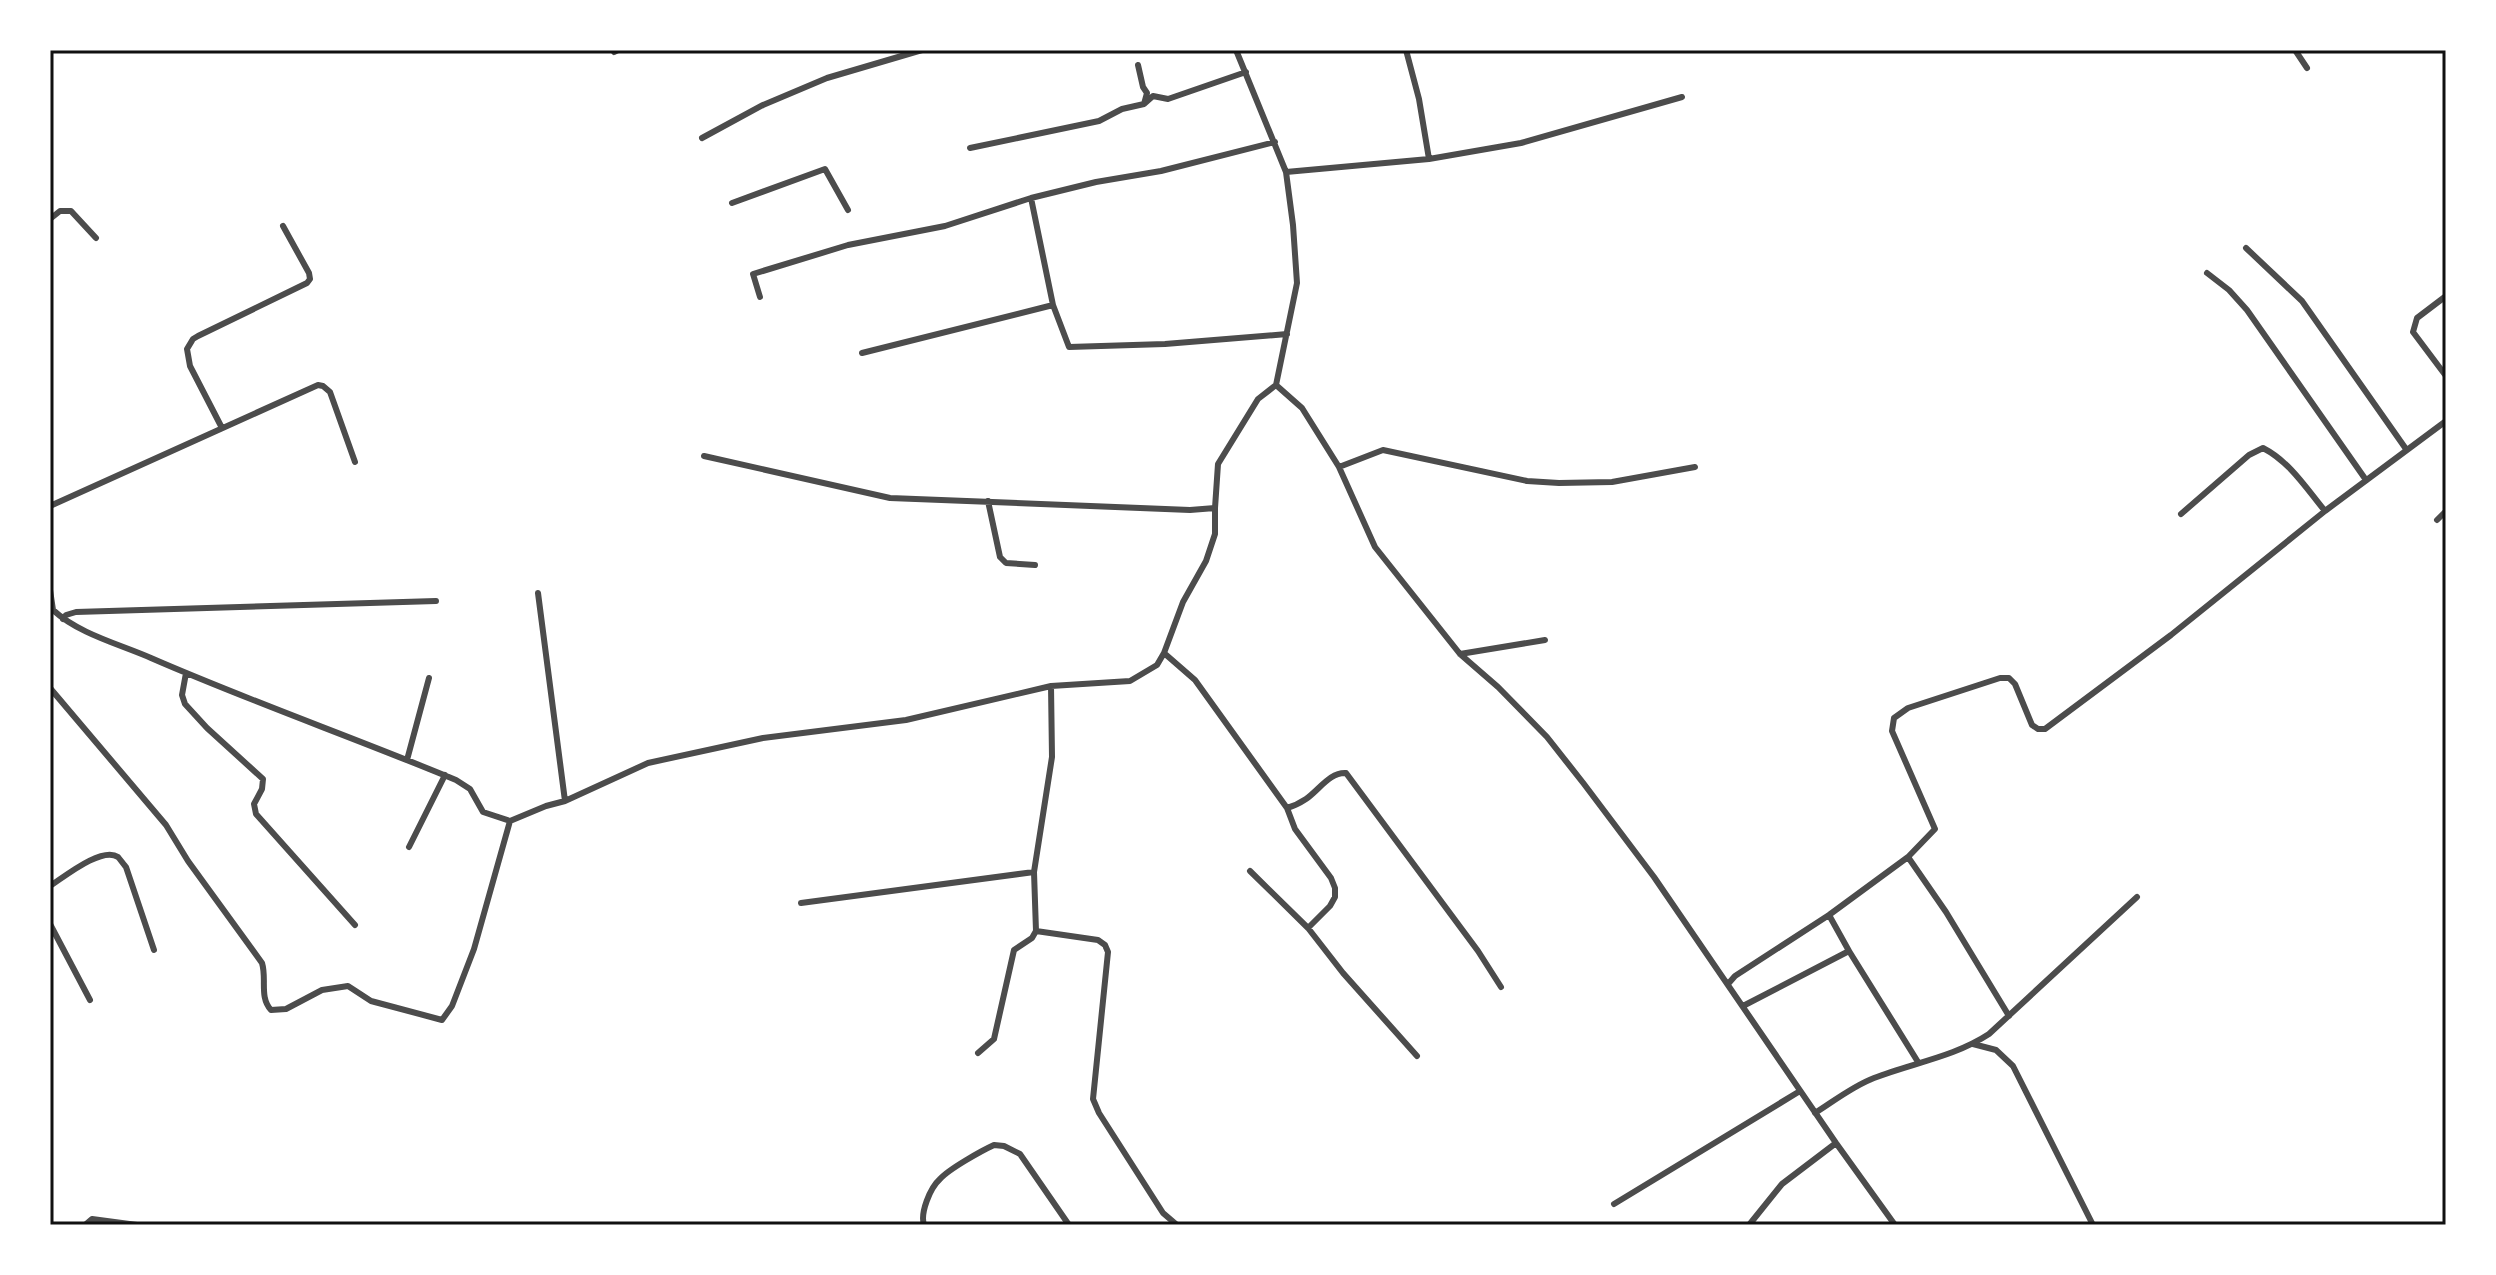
<svg xmlns="http://www.w3.org/2000/svg" width="2496" height="1275" font-family="'Asap Condensed',sans-serif">
  <rect width="100%" height="100%" fill="#fff"/>
  <g fill="none" stroke-linecap="round" stroke-linejoin="round">
    <!-- minor -->
    <path stroke="#4c4c4c" stroke-width="6" d="M 1406,50 L 1419,99 L 1429,159
      M 2295,50 L 2307,68
      M 614,52 L 618,50
      M 1138,65 L 1143,87 L 1147,93 L 1144,104 L 1153,96 L 1168,99 L 1246,72
      M 702,138 L 763,105 L 827,78 L 922,50
      M 970,148 L 1099,121 L 1122,109 L 1144,104
      M 1286,172 L 1429,159 L 1521,143 L 1682,97
      M 1031,198 L 1053,305 L 1069,347 L 1165,344 L 1287,334
      M 732,203 L 825,169 L 848,210
      M 50,219 L 60,211 L 71,211 L 96,238
      M 2246,248 L 2302,301 L 2406,449
      M 2207,273 L 2229,290 L 2247,310 L 2366,480
      M 2446,296 L 2417,318 L 2413,332 L 2446,376
      M 760,297 L 753,274 L 848,245 L 945,226 L 1031,198 L 1096,182 L 1161,171 L 1275,142
      M 862,353 L 1053,305
      M 1276,385 L 1302,408 L 1339,467 L 1375,547 L 1460,654 L 1498,687 L 1547,737 L 1584,784 L 1654,877 L 1836,1143 L 1895,1225
      M 222,428 L 190,366 L 187,349 L 193,339 L 198,336 L 307,283 L 310,279 L 309,273 L 283,226
      M 704,456 L 890,498 L 1190,510 L 1215,508 L 1218,464 L 1258,399 L 1276,385 L 1297,283 L 1293,225 L 1286,172 L 1236,50
      M 1339,467 L 1383,450 L 1527,481 L 1559,483 L 1612,482 L 1695,467
      M 988,501 L 1000,557 L 1006,563 L 1035,565
      M 50,506 L 318,385 L 323,386 L 330,392 L 355,462
      M 2181,514 L 2249,455 L 2263,448 C 2290,462 2306,488 2325,511
      M 2437,520 L 2446,511
      M 50,590 L 53,610 C 79,634 119,644 151,658 C 252,702 355,738 456,780 L 470,789 L 483,812 L 510,821 L 546,806 L 565,801 L 648,763 L 763,738 L 906,720 L 1051,686 L 1130,681 L 1157,665 L 1164,653 L 1183,602 L 1206,561 L 1215,534 L 1215,508
      M 538,593 L 565,801
      M 63,619 L 66,615 L 76,612 L 436,601
      M 1164,653 L 1195,680 L 1287,808 L 1295,829 L 1331,878 L 1335,888 L 1335,897 L 1330,906 L 1308,928 L 1343,973 L 1417,1056
      M 1460,654 L 1545,640
      M 186,673 L 182,695 L 185,704 L 207,728 L 263,779 L 262,789 L 254,804 L 256,814 L 355,925
      M 1051,686 L 1052,757 L 1034,872 L 1036,931 L 1098,940 L 1105,945 L 1108,952 L 1093,1099 L 1099,1113 L 1163,1213 L 1177,1225
      M 50,688 L 166,825 L 188,861 L 262,963 C 267,979 259,997 271,1010 L 286,1009 L 322,990 L 348,986 L 371,1001 L 442,1020 L 452,1006 L 474,949 L 510,821
      M 407,760 L 429,678
      M 1287,808 C 1294,806 1300,803 1306,799 C 1319,790 1330,772 1346,773 L 1478,951 L 1501,987
      M 409,847 L 445,775
      M 1250,871 L 1308,928
      M 50,886 C 64,877 102,846 118,857 C 119,858 125,866 126,867 L 154,950
      M 801,903 L 1034,872
      M 1829,915 L 1849,951
      M 50,924 L 90,1000
      M 1728,984 L 1735,976 L 1829,915 L 1908,857
      M 1743,1006 L 1849,951 L 1918,1062
      M 2009,1016 L 1946,912 L 1908,857 L 1935,829 L 1892,731 L 1894,718 L 1908,708 L 2000,678 L 2009,678 L 2015,684 L 2032,725 L 2038,729 L 2045,729 L 2171,635 L 2325,511 L 2446,421
      M 1973,1044 L 1996,1050 L 2013,1066 L 2093,1225
      M 978,1053 L 994,1039 L 1014,950 L 1032,938 L 1036,931
      M 1815,1113 C 1834,1101 1853,1086 1874,1078 C 1912,1063 1954,1057 1989,1034 L 2137,897
      M 1614,1204 L 1800,1091
      M 85,1225 L 92,1219 L 137,1225
      M 924,1225 C 920,1213 930,1188 940,1179 C 949,1169 981,1151 994,1145 L 1004,1146 L 1020,1154 L 1069,1225
      M 1749,1225 L 1782,1184 L 1836,1143"/>
  </g>
  <!-- border -->
  <rect width="2496" height="1275" fill="none" stroke="#ffffff" stroke-width="104"/>
  <rect x="52" y="52" width="2392" height="1171" fill="none" stroke="#111" stroke-width="3"/>
</svg>
